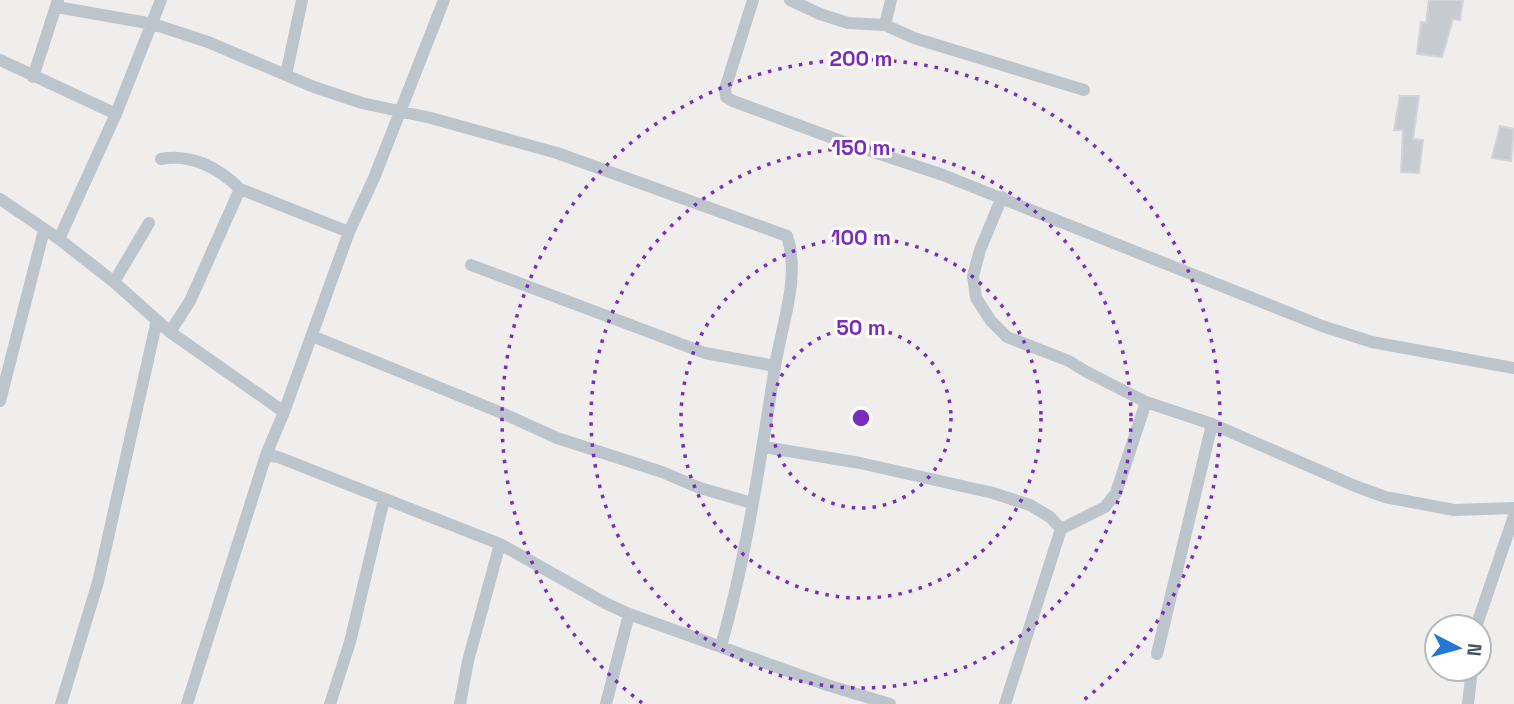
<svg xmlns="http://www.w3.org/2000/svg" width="1514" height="704" font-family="'Space Grotesk',sans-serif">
  <rect width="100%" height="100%" fill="#f0eded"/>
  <!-- building -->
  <path fill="#c7cbd0" stroke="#d2d4d9" stroke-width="2" d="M 1429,0 L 1463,0 L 1460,20 L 1453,19 L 1442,57 L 1417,54 L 1421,22 L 1426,23 Z
    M 1400,96 L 1419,96 L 1413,139 L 1423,140 L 1419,173 L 1401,172 L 1403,130 L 1394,130 Z
    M 1500,126 L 1514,129 L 1511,161 L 1492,158 Z"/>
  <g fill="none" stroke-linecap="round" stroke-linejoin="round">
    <!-- street -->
    <path stroke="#bcc5cc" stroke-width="12" d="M 444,0 L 374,178 L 349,232 L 284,412 L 266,455 L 278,457 L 500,544 L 605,603 L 629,614 L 827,685 L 890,704
      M 753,0 L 725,89 L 726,97 L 733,101 L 841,141 L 943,175 L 1322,326 L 1372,342 L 1514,368
      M 790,0 L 820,14 L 848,23 L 885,25 L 914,38 L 1084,90
      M 57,7 L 153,24 L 208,42 L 314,87 L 362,103 L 431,118 L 557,153 L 787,236 C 801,277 781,326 775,367 C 760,461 747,555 721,646
      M 885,25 L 891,0
      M 0,60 L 116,114
      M 286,75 L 302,0
      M 33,77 L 58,0
      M 161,159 C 191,153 219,168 240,189 L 349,232
      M 1002,197 L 980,250 L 973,276 L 976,298 L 991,321 L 1007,337 L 1069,361 L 1085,371 L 1146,402 L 1212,424 L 1355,486 L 1385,497 L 1454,510 L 1514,508
      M 0,199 L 59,239 L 114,282 L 170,332 L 284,412
      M 59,239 L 116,114 L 161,0
      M 471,265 L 705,353 L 775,366
      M 114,282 L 149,223
      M 170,332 L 190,301 L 240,189
      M 312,336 L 502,413 L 557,438 L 662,472 L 700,488 L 752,503
      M 0,401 L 44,230
      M 764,447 L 860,463 L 993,493 L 1030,505 L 1050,517 L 1061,529
      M 1476,627 L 1514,516
      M 1157,654 L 1212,424
      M 61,704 L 98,582 L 157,320
      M 187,704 L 266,455
      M 330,704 L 350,642 L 384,499
      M 460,704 L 468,661 L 500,544
      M 606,704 L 629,614
      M 1005,704 L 1061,529 L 1105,507 L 1116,493 L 1146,402
      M 1468,704 L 1472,669"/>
  </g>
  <!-- distance rings -->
  <g fill="none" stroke="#7b2cbf" stroke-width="3.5" stroke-dasharray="3.5 7">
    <circle cx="861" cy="418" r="90"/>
    <circle cx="861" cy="418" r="180"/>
    <circle cx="861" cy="418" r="270"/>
    <path d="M642 703A359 359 0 1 1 1080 703"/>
  </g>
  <circle cx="861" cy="418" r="10" fill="#7b2cbf" stroke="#fff" stroke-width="3.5"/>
  <g font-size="21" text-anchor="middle" font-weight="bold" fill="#7b2cbf" stroke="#fff" stroke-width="6" stroke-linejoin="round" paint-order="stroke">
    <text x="861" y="66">200 m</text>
    <text x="861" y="155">150 m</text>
    <text x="861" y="245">100 m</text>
    <text x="861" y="335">50 m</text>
  </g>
  <!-- north arrow -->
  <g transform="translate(1458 648) rotate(96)"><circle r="33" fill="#ffffff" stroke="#b5babd" stroke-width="2"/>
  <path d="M0-5L12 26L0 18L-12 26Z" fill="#2378d4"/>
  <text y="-10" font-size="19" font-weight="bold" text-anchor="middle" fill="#47525a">N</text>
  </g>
</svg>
